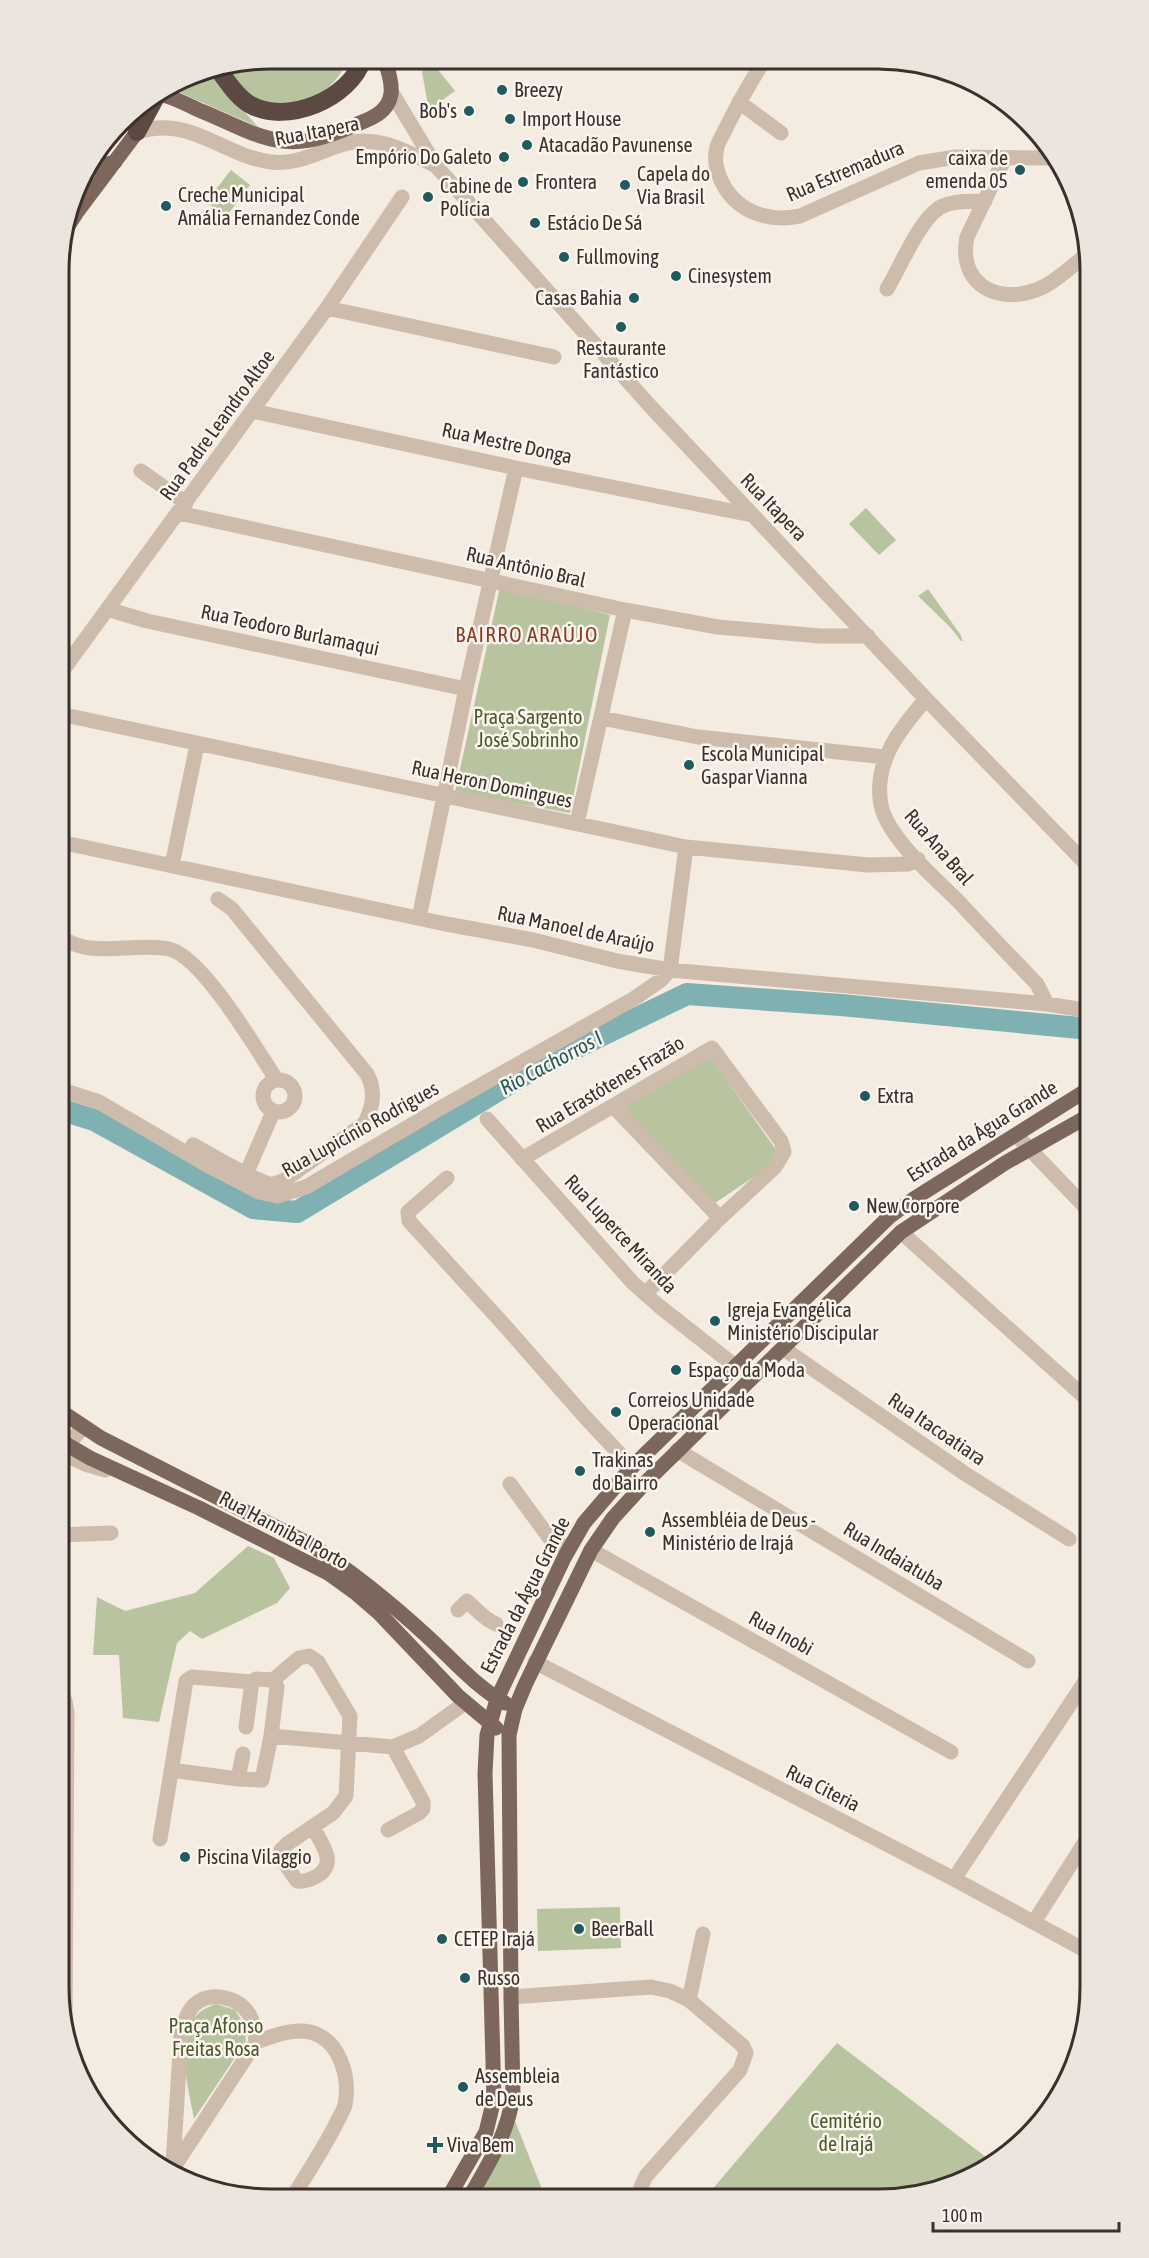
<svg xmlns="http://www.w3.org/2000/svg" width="1149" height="2258" font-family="'Asap Condensed',sans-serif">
  <rect width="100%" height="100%" fill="#f4ebe1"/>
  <!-- green -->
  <path fill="#b8c4a0" d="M 271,59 L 348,59 C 344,72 330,88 319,95 C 304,104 271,109 256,99 C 243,92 231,78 220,69 Z
    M 426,64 L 435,66 L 455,91 L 433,107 L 428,105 L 422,72 Z
    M 211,70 L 221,85 L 258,127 L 169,88 L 190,75 Z
    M 231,170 L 250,185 L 226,217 L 206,202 Z
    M 866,508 L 896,540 L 879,555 L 849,524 Z
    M 500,587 L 610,615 L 570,813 L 455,792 Z
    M 928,589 L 960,634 L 963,641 L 961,641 L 950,627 L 918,596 Z
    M 708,1054 L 782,1158 L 715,1203 L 621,1107 Z
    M 248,1546 L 274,1558 L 290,1588 L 277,1603 L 202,1639 L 190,1631 L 177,1643 L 159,1722 L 123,1718 L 119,1655 L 93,1655 L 97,1597 L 125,1611 L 195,1593 Z
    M 620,1907 L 621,1948 L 538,1951 L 537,1909 Z
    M 216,2004 L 235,2010 L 244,2024 L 246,2041 L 194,2119 C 189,2090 173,2036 199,2013 C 203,2009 211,2006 216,2004 Z
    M 837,2043 L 995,2164 L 946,2188 L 878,2199 L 704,2199 Z
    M 1078,2053 L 1074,2068 L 1046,2117 L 1003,2157 Z
    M 513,2116 L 546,2199 L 473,2198 Z"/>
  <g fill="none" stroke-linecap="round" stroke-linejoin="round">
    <!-- river -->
    <path stroke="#7fb0b2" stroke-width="22" d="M 59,1109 L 94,1120 L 253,1208 L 297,1212 L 540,1065 L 687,994 L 841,1005 L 1090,1029"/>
    <!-- minor -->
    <path stroke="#cdbbac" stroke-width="15" d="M 763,62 C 750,83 738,104 727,126 C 724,133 719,140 717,147 C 714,159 716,167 720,178 C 734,211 767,223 800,216 L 919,163 L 956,157 L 1049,158
      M 392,93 L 436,166 L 651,407 L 926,699 L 1090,868
      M 739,102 L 781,133
      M 137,132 C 192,115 220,155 271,162 C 297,165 318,152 341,145 C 376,133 406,151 436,166
      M 1005,158 L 967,237 C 958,281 993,304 1033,291 C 1053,285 1071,266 1088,254
      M 887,289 C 900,268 921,215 943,206 C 955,200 972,202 985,201
      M 327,308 L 554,357
      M 253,411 L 516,468 L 752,515
      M 141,471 L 186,503
      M 179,513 L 625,610 L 718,627 L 820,636 L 868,636
      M 107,609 L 147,621 L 466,689
      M 60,674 L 327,308 L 402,197
      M 926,699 C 900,729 873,762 881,805 C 888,838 934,877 958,901 C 984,929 1011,957 1037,984 L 1047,1004
      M 60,714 L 686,847 L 868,865 L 908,864 L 918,859
      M 601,718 L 698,737 L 885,757
      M 577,823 L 625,610
      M 60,842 L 441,923 L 533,940 L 617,961 L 670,970 L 1047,1004 L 1090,1011
      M 172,865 L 197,745
      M 419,918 L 466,689 L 516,468
      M 60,938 C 69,942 79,947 90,948 C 116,951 143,944 169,949 C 202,956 257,1050 276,1079
      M263 1096a16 16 0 1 1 32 0a16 16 0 1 1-32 0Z
      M 59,1089 L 99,1102 L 207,1165 L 259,1192 L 277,1196 L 306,1187 L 437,1110 L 635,998 L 661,980 L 670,970 L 686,847
      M 614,1107 L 720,1218
      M 487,1119 L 633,1283 L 659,1306 L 735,1366
      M 1016,1135 L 1090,1212
      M 193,1145 C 212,1155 250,1179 270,1184 C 274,1185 279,1182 283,1181 L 365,1123 C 373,1106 376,1091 367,1074 L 232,909 L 218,899
      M 522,1159 L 712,1048 L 781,1141 L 784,1152 L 775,1167 L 720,1218 L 645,1294
      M 246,1174 L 273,1112
      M 447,1178 L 408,1212 L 409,1221 L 506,1327 L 585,1417 L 632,1467
      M 901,1232 L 1090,1402
      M 784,1349 L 967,1475 L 1069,1539
      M 677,1450 L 1028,1661
      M 59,1452 L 85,1464 L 105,1470
      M 59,1453 L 84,1427
      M 510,1484 L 551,1540 L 569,1549
      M 59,1535 L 111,1533
      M 591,1550 L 951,1752
      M 458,1610 L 467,1601 C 477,1610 484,1619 496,1624
      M 535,1662 L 954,1879 L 1090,1953
      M 59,1686 L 65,1701 L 67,1713 L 65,2026
      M 246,1727 L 252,1682 L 256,1679 L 273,1680 L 299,1658 L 309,1656 L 318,1662 L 350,1716 L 346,1796 L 333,1813 L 287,1844 L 281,1850 L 281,1858 L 297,1881 C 306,1882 313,1879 320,1874 C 337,1861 320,1842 313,1827
      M 271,1736 L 393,1747 L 419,1736 L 465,1703
      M 243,1754 L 238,1779 L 262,1780 L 271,1736 L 277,1687 L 273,1680
      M 171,1770 L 238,1779
      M 388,1830 L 419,1813 L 423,1809 L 423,1802 L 393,1747
      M 160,1839 L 186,1681 L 192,1677 L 252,1682
      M 954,1879 L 1090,1674
      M 1034,1922 L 1090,1834
      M 511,1997 L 651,1987 L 670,1991 L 689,2000 L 743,2046 L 746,2053 L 740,2070 L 646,2176 L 641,2187 L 641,2199
      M 689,2000 L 703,1934
      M 173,2165 L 181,2036 C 184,2025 186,2013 194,2005 C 210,1990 238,1997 249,2014 C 254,2023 255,2032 256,2042
      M 170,2173 L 256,2042 C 273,2036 292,2028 310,2032 C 341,2040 350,2078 345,2105 C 343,2112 338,2119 335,2126 C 322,2151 307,2174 292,2198"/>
    <!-- major -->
    <path stroke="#7d675c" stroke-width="15" d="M 159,94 C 173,97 188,105 201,111 C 227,121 255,138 283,141 C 311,145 342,131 367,120 C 398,107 394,85 384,59
      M 88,167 L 92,168 L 115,162
      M 63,234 L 77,212 L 137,132
      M 59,1410 L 101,1438 L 311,1545 C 353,1572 391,1603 428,1637 C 452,1659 476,1687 505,1703
      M 59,1440 L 90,1458 L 199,1508 L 328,1573 L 357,1594 L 379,1613 L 458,1696 L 496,1728
      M 448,2198 L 486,2132 L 494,2099 L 485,1773 L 487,1735 L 497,1699 L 564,1558 L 584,1523 L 632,1467 L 889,1217 L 915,1198 L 1090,1088
      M 469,2198 C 488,2165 508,2134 513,2095 L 511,1997 L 509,1735 L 515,1709 L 525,1685 L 591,1550 L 613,1518 L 645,1483 L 901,1232 L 1005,1163 L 1090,1115"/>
    <!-- highway -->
    <path stroke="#5c4a42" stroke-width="18" d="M 218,69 C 227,81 236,96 249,104 C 286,126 350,99 363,59
      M 137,132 L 157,95"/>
  </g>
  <!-- markers -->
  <g fill="#1f5a5e" stroke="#fbf5ee" stroke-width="2">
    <circle cx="502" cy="90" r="6"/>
    <circle cx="469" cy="111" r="6"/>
    <circle cx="510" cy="119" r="6"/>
    <circle cx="527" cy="145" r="6"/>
    <circle cx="504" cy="157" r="6"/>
    <circle cx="1020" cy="170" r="6"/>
    <circle cx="523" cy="182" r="6"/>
    <circle cx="625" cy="185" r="6"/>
    <circle cx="428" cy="197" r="6"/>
    <circle cx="166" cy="206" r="6"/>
    <circle cx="535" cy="223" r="6"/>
    <circle cx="564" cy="257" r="6"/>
    <circle cx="676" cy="276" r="6"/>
    <circle cx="634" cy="298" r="6"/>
    <circle cx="621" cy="327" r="6"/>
    <circle cx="689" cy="765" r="6"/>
    <circle cx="865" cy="1096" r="6"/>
    <circle cx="854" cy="1206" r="6"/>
    <circle cx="715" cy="1321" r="6"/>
    <circle cx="676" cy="1370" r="6"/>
    <circle cx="616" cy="1412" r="6"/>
    <circle cx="580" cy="1471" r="6"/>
    <circle cx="650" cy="1532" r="6"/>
    <circle cx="185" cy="1857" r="6"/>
    <circle cx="579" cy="1929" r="6"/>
    <circle cx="442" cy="1939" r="6"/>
    <circle cx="465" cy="1978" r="6"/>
    <circle cx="463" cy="2087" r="6"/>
    <path d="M432 2136h6v6h6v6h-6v6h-6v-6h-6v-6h6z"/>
  </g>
  <g text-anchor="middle" stroke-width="5" stroke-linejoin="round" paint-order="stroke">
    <!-- poi labels -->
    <g font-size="20" fill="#3b302b" stroke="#fbf5ee" text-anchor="start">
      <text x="514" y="97">Breezy</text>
      <text x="457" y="118" text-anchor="end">Bob's</text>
      <text x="522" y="126">Import House</text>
      <text x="539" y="152">Atacadão Pavunense</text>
      <text x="492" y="164" text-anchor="end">Empório Do Galeto</text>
      <text x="1008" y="165" text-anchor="end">caixa de<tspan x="1008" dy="23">emenda 05</tspan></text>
      <text x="637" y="181">Capela do<tspan x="637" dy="23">Via Brasil</tspan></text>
      <text x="535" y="189">Frontera</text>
      <text x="440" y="193">Cabine de<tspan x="440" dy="23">Polícia</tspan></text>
      <text x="178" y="202">Creche Municipal<tspan x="178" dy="23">Amália Fernandez Conde</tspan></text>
      <text x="547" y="230">Estácio De Sá</text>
      <text x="576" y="264">Fullmoving</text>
      <text x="688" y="283">Cinesystem</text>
      <text x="622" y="305" text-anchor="end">Casas Bahia</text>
      <text x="621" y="355" text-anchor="middle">Restaurante<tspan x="621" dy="23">Fantástico</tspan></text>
      <text x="701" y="761">Escola Municipal<tspan x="701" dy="23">Gaspar Vianna</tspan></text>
      <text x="877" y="1103">Extra</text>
      <text x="866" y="1213">New Corpore</text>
      <text x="727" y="1317">Igreja Evangélica<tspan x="727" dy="23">Ministério Discipular</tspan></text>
      <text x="688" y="1377">Espaço da Moda</text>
      <text x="628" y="1407">Correios Unidade<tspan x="628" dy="23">Operacional</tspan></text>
      <text x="592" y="1467">Trakinas<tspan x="592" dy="23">do Bairro</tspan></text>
      <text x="662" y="1527">Assembléia de Deus -<tspan x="662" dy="23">Ministério de Irajá</tspan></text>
      <text x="197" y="1864">Piscina Vilaggio</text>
      <text x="591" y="1936">BeerBall</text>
      <text x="454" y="1946">CETEP Irajá</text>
      <text x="477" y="1985">Russo</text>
      <text x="475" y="2083">Assembleia<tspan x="475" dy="23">de Deus</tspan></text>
      <text x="447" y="2152">Viva Bem</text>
    </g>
    <!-- street labels -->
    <g font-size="20" fill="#3b302b" stroke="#fbf5ee">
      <text transform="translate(317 131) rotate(-11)" y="7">Rua Itapera</text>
      <text transform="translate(845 171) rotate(-23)" y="7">Rua Estremadura</text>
      <text transform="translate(217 425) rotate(-54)" y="7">Rua Padre Leandro Altoe</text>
      <text transform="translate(507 443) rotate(12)" y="7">Rua Mestre Donga</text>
      <text transform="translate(774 507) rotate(46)" y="7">Rua Itapera</text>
      <text transform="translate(526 567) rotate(13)" y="7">Rua Antônio Bral</text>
      <text transform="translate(290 630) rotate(12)" y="7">Rua Teodoro Burlamaqui</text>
      <text transform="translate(492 784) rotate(12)" y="7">Rua Heron Domingues</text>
      <text transform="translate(939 847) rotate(49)" y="7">Rua Ana Bral</text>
      <text transform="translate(576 929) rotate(12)" y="7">Rua Manoel de Araújo</text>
      <text transform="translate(610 1084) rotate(-31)" y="7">Rua Erastótenes Frazão</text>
      <text transform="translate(360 1129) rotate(-29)" y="7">Rua Lupicínio Rodrigues</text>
      <text transform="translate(982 1131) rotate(-32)" y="7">Estrada da Água Grande</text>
      <text transform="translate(621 1234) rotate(47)" y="7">Rua Luperce Miranda</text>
      <text transform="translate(937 1429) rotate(34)" y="7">Rua Itacoatiara</text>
      <text transform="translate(284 1530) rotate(28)" y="7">Rua Hannibal Porto</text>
      <text transform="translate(894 1556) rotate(31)" y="7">Rua Indaiatuba</text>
      <text transform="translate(525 1595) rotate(-63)" y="7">Estrada da Água Grande</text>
      <text transform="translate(781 1633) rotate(29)" y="7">Rua Inobi</text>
      <text transform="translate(823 1788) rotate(27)" y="7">Rua Citeria</text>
    </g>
    <!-- park labels -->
    <g font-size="20" fill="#4a5a2e" stroke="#fbf5ee">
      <text x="528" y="724">Praça Sargento<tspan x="528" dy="23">José Sobrinho</tspan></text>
      <text x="216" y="2033">Praça Afonso<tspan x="216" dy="23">Freitas Rosa</tspan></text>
      <text x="846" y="2128">Cemitério<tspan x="846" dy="23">de Irajá</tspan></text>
    </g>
    <!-- neighbourhood labels -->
    <g font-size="21" letter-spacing="1.5" fill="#8c3b22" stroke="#fbf5ee">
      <text x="527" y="642">BAIRRO ARAÚJO</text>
    </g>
    <!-- water labels -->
    <g font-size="21" font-style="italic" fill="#1f5a5e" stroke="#fbf5ee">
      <text transform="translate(551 1063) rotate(-28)" y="7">Rio Cachorros I</text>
    </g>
  </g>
  <!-- crop -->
  <path d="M0 0H1149V2258H0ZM271 69H878A202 202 0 0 1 1080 271V1987A202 202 0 0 1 878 2189H271A202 202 0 0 1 69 1987V271A202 202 0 0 1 271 69Z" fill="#ece5de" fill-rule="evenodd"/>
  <path fill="none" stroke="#3b302b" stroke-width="3" d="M271 69H878A202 202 0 0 1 1080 271V1987A202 202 0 0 1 878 2189H271A202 202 0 0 1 69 1987V271A202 202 0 0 1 271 69Z"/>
  <!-- scale -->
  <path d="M933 2222v9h186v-9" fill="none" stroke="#3b302b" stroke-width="3"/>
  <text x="942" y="2222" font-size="18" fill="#3b302b" stroke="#fbf5ee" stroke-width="4.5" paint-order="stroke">100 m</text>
</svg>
